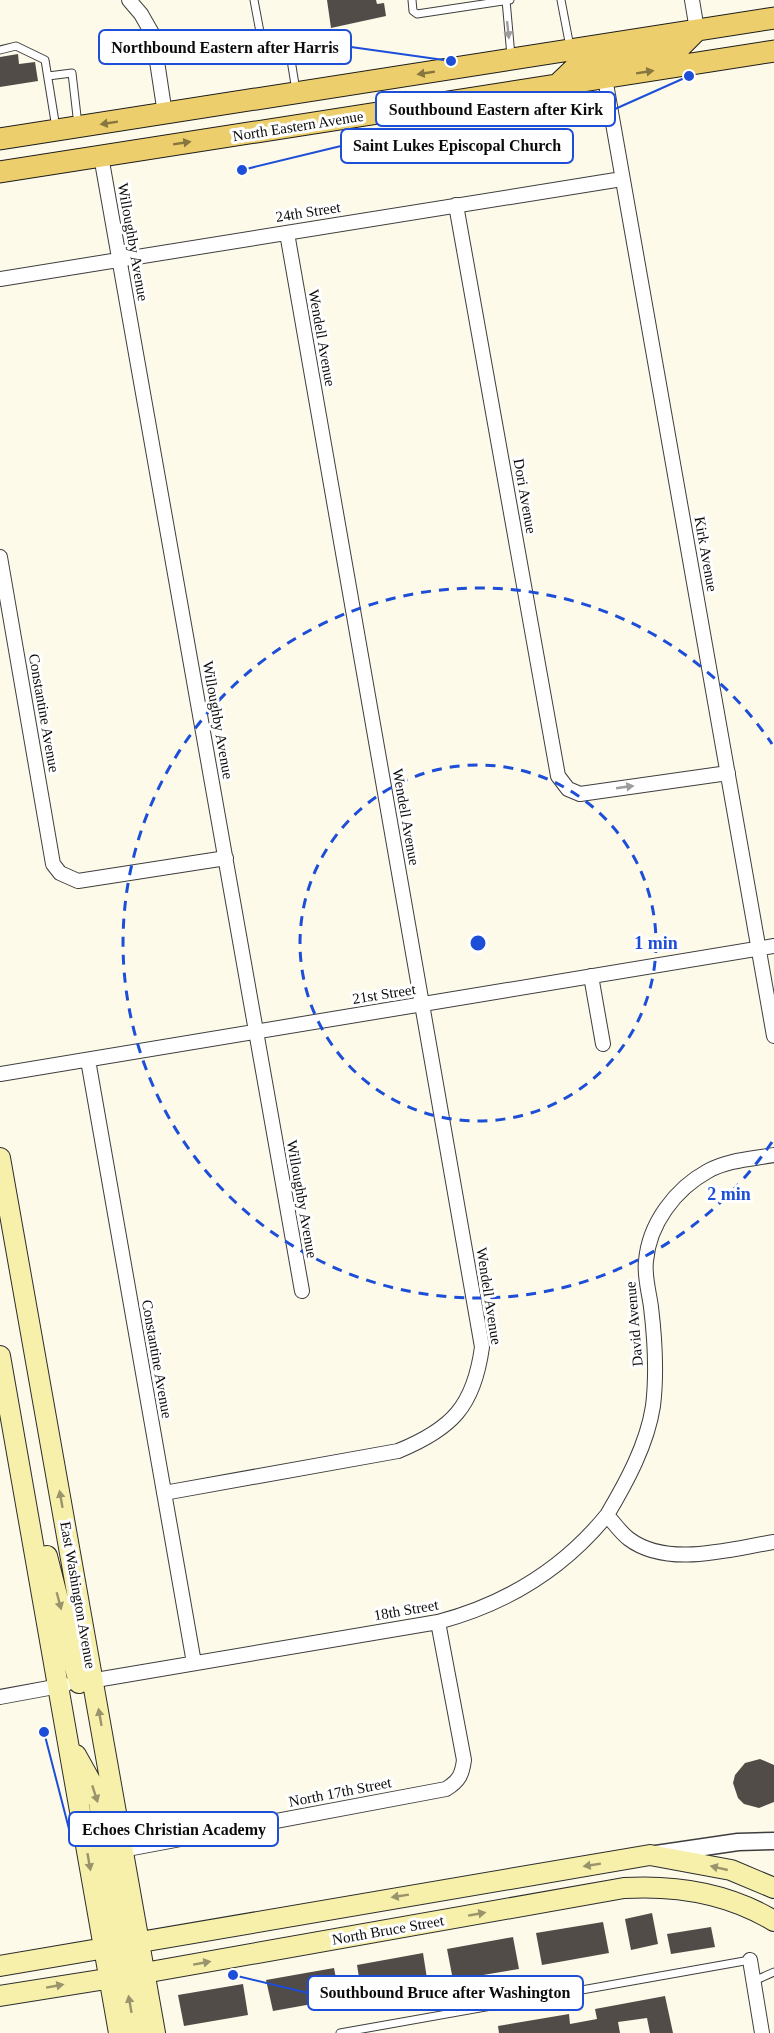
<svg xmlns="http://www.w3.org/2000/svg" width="774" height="2033" font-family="Georgia,serif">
  <rect width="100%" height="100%" fill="#fdfaea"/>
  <!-- building -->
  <path fill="#524c48" d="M 327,0 L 376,0 L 377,4 L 384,3 L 386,16 L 331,28 Z
    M 18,54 L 19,64 L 35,62 L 38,81 L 0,87 L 0,57 Z
    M 760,1759 L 774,1765 L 774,1802 L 759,1808 L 744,1804 L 738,1798 L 733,1783 L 735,1775 L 745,1763 Z
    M 652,1913 L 658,1944 L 631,1950 L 625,1919 Z
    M 603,1922 L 609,1953 L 542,1965 L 536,1933 Z
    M 711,1927 L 715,1947 L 671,1954 L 667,1934 Z
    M 513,1937 L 519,1969 L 453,1980 L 447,1949 Z
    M 423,1953 L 428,1985 L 362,1996 L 357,1965 Z
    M 334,1968 L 340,1999 L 273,2011 L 266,1980 Z
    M 243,1984 L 248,2015 L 184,2026 L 178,1995 Z
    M 665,1996 L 673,2033 L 650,2033 L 647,2018 L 618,2022 L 620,2033 L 499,2033 L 498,2026 L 569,2014 L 570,2024 L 597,2019 L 595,2009 Z"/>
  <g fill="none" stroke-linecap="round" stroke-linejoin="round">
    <!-- service casing -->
    <g stroke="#3e3e3e" stroke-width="9">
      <path id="service" d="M 254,0 L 260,32 L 275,41 L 288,41
        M 412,0 L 413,11 L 417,14 L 510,0
        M 506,0 L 511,56
        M 561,0 L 570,47
        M 0,50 L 16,46 L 45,60 L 56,128
        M 48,76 L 72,73 L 78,125
        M 296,91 L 288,41 L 325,35
        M 754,1981 L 774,1972
        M 340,2033 L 750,1960"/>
    </g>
    <!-- minor casing -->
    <g stroke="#3e3e3e" stroke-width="16">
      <path id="minor" d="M 129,0 L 141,14 L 153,35 L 165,114
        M 692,0 L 697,30
        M 605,78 L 774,1036
        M 101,156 L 302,1291
        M 456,205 L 558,776 L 568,789 L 580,794 L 728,773
        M 0,279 L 622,179
        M 0,557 L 53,864 L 60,873 L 78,881 L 226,858
        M 591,976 L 603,1044
        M 88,1060 L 194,1663
        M 0,1074 L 774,946
        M 164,1493 L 398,1451 C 452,1429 474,1406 482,1347 L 287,233
        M 607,1515 C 626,1483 647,1445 653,1406 C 657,1373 655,1340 651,1307 C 649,1292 644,1275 646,1261 C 649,1224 675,1189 708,1171 C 728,1160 752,1159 774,1155
        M 84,1682 L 438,1622 C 506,1604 563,1569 607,1515 C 614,1523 621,1533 629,1539 C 668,1568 730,1549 774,1542
        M 0,1697 L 65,1685
        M 122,1850 L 446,1789 C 459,1781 462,1775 464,1760 L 438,1622
        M 750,1960 L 762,2033"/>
    </g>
    <!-- tertiary casing -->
    <g stroke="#3e3e3e" stroke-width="19">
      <path id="tertiary" d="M 656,1854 L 738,1842 L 774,1841"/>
    </g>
    <!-- secondary casing -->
    <g stroke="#2d2d2d" stroke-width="22">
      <path id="secondary" d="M 0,1158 L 155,2033
        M 0,1356 L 119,2033
        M 47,1556 L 79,1683
        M 76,1755 L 91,1782 L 99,1802 L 136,2033
        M 0,1966 L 650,1855 L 731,1870 L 774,1888
        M 0,1996 L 144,1973 L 624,1888 C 677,1885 728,1893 774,1921"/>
    </g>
    <!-- primary casing -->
    <g stroke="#1c1c1c" stroke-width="23">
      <path id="primary" d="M 556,86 L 579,64 L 678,49 L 697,30
        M 0,139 L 774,18
        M 0,172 L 774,51"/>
    </g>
    <!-- service -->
    <use href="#service" stroke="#fff" stroke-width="7"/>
    <!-- minor -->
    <use href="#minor" stroke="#fff" stroke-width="14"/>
    <!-- tertiary -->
    <use href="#tertiary" stroke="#fff" stroke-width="16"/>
    <!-- secondary -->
    <use href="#secondary" stroke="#f7f0ab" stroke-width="20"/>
    <!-- primary -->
    <use href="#primary" stroke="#ecce6c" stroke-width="21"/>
  </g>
  <!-- one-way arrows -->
  <defs><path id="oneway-solid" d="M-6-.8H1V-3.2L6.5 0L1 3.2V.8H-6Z" transform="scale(1.5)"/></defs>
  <g fill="#9d9d9d">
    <use href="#oneway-solid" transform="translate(508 30) rotate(84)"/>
    <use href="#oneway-solid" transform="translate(625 787) rotate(-8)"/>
  </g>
  <g fill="#877640">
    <use href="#oneway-solid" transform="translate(645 72) rotate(-9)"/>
    <use href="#oneway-solid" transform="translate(426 73) rotate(171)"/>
    <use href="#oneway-solid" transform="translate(109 123) rotate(171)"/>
    <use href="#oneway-solid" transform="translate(182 143) rotate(-9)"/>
  </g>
  <g fill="#99946b">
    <use href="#oneway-solid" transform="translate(61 1499) rotate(-100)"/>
    <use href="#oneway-solid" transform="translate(59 1601) rotate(75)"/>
    <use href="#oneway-solid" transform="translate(100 1717) rotate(-100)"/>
    <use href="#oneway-solid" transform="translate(95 1794) rotate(72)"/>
    <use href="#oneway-solid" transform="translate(89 1862) rotate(80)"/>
    <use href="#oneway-solid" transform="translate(592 1865) rotate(171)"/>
    <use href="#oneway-solid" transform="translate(719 1868) rotate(-167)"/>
    <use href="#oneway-solid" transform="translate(400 1896) rotate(171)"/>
    <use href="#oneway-solid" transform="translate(477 1914) rotate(-10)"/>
    <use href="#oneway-solid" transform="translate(202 1963) rotate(-10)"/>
    <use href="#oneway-solid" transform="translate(55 1986) rotate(-10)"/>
    <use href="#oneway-solid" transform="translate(130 2004) rotate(-100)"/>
  </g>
  <!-- distance rings -->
  <g fill="none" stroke="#1d4ed8" stroke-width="3" stroke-dasharray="10 8">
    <circle cx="478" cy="943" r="178"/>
    <path d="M772 1142A355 355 0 1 1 772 744"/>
  </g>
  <g text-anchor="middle" stroke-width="6" stroke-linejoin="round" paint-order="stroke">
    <!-- street labels -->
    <g font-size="15" fill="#0b0b0b" stroke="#fff">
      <text transform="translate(298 126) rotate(-9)" y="5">North Eastern Avenue</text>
      <text transform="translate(308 212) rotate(-9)" y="5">24th Street</text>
      <text transform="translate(133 242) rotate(80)" y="5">Willoughby Avenue</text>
      <text transform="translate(322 338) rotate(80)" y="5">Wendell Avenue</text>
      <text transform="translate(525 496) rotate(80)" y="5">Dori Avenue</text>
      <text transform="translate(706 554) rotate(80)" y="5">Kirk Avenue</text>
      <text transform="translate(44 713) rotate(80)" y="5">Constantine Avenue</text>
      <text transform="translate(218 720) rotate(80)" y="5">Willoughby Avenue</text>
      <text transform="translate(406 817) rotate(80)" y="5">Wendell Avenue</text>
      <text transform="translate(384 994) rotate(-9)" y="5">21st Street</text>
      <text transform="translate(302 1199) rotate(80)" y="5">Willoughby Avenue</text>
      <text transform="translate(489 1296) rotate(81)" y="5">Wendell Avenue</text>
      <text transform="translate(634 1324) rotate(-95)" y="5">David Avenue</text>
      <text transform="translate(157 1359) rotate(80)" y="5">Constantine Avenue</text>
      <text transform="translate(78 1595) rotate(80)" y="5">East Washington Avenue</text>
      <text transform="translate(406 1610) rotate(-10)" y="5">18th Street</text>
      <text transform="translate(340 1792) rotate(-11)" y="5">North 17th Street</text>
      <text transform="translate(388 1930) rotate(-10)" y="5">North Bruce Street</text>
    </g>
  </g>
  <circle cx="478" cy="943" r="9" fill="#1d4ed8" stroke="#fff" stroke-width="3"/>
  <g font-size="18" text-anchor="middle" font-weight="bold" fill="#1d4ed8" stroke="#fff" stroke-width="6" stroke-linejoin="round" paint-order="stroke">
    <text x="656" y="949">1 min</text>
    <text x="729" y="1200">2 min</text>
  </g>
  <!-- callouts -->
  <path fill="none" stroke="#1d4ed8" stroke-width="2" d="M451 61L351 47M689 76L615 109M242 170L341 146M44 1732L69 1829M233 1975L308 1993"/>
  <g fill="#1d4ed8" stroke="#fff" stroke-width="2">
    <circle cx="451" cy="61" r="6"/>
    <circle cx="689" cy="76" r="6"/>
    <circle cx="242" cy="170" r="6"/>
    <circle cx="44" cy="1732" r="6"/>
    <circle cx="233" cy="1975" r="6"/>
  </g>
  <g fill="#fff" stroke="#1d4ed8" stroke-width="2">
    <rect x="99" y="30" width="252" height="34" rx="6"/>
    <rect x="376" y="92" width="239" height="34" rx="6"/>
    <rect x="341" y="129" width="232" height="34" rx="6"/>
    <rect x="69" y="1812" width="209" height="34" rx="6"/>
    <rect x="308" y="1976" width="275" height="34" rx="6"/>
  </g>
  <g font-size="16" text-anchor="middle" font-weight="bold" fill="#0b0b0b">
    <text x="225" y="53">Northbound Eastern after Harris</text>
    <text x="496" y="115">Southbound Eastern after Kirk</text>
    <text x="457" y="151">Saint Lukes Episcopal Church</text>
    <text x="174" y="1835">Echoes Christian Academy</text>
    <text x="445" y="1998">Southbound Bruce after Washington</text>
  </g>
</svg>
